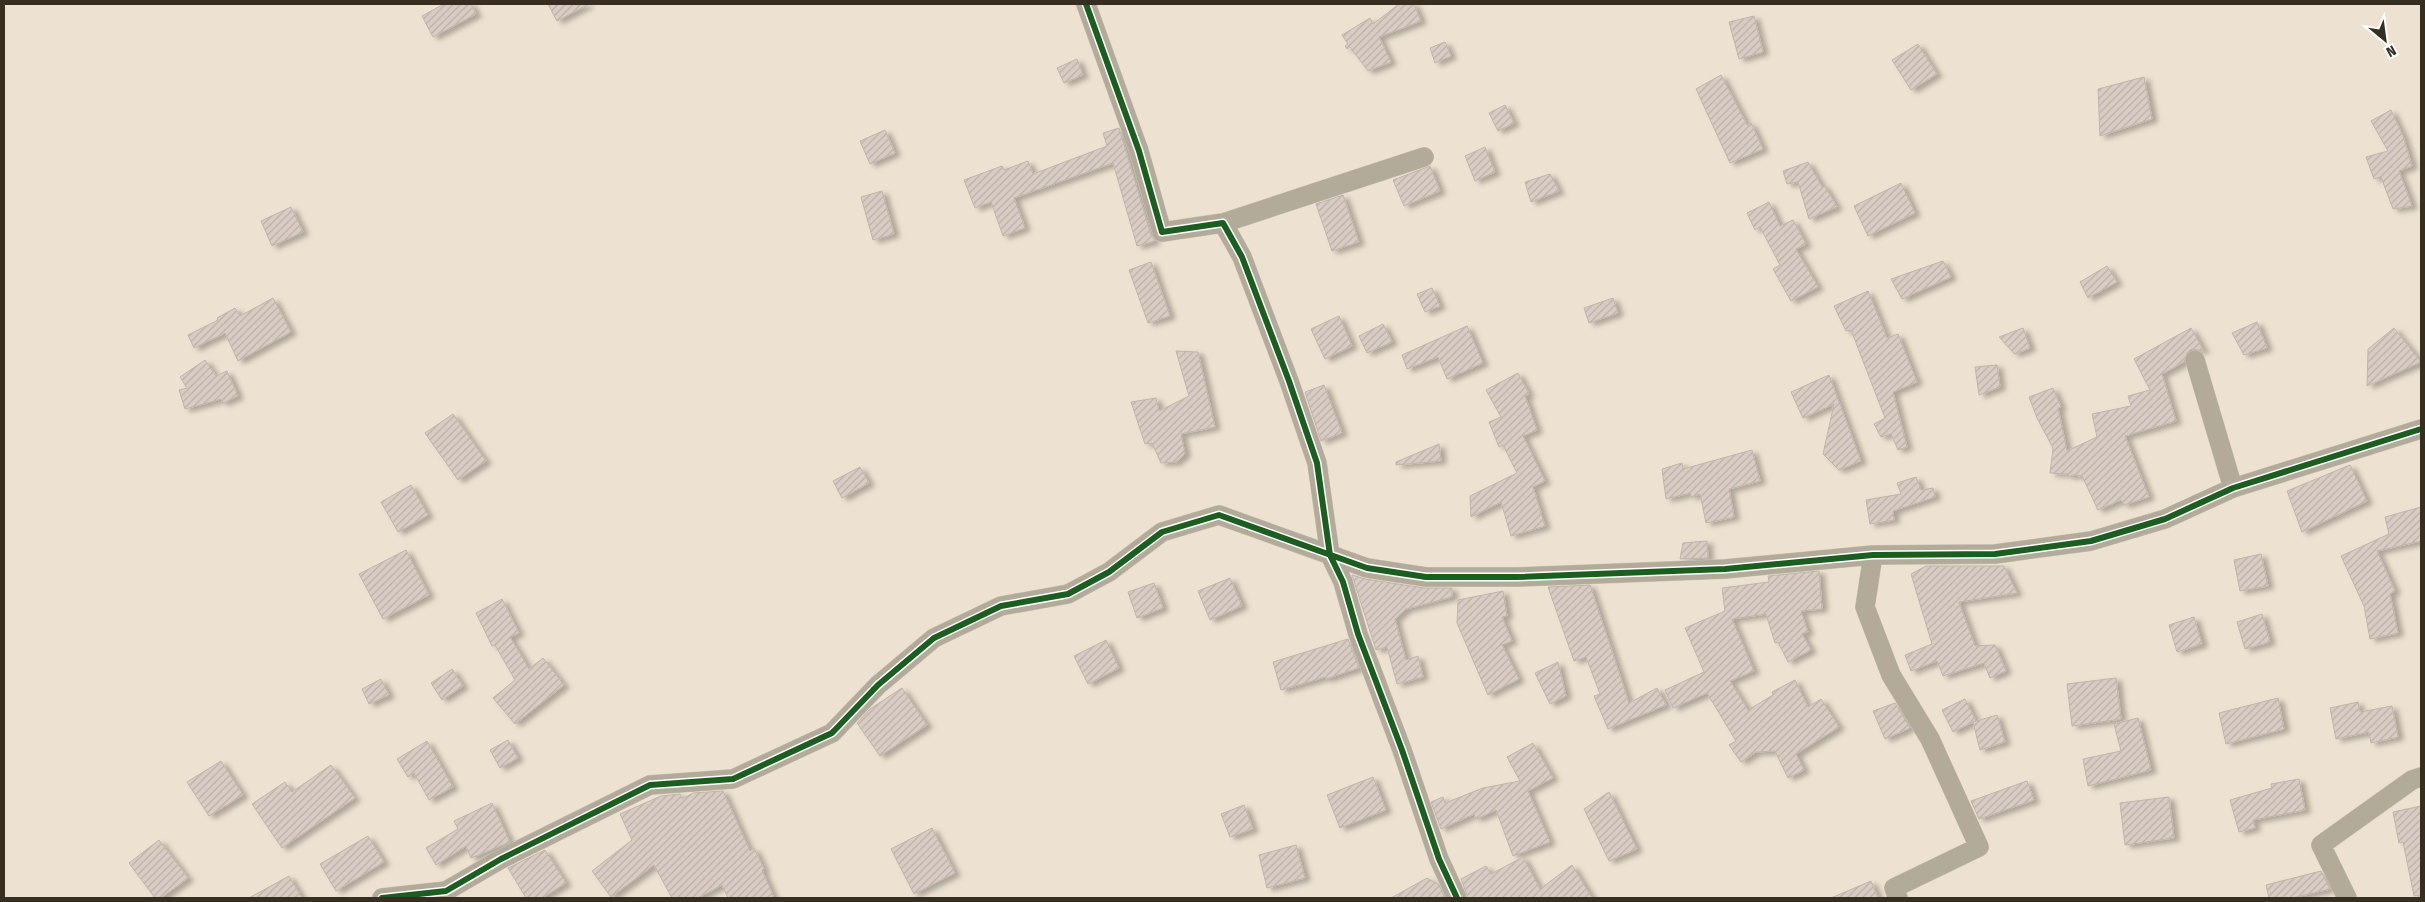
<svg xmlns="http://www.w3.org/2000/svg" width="2425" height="902" font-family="'Fira Sans Condensed',sans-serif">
  <defs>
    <pattern id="building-hatch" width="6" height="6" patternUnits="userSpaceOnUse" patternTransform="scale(1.25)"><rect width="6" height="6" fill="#d9ccc4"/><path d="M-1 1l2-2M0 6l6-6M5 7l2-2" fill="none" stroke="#bbb0a8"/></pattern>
    <filter id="shadow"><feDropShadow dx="5.5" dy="3" stdDeviation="2.5" flood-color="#0004"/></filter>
  </defs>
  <rect width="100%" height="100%" fill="#ede2d1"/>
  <!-- building -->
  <path fill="url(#building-hatch)" stroke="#c0b4ac" filter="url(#shadow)" d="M 444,4 L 471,4 L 476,14 L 433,37 L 422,16 Z
    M 548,4 L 589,4 L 557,21 Z
    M 1399,4 L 1414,4 L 1421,21 L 1379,37 L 1391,62 L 1368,71 L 1350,47 L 1347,49 L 1345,46 L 1348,44 L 1342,35 L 1370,18 L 1373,24 Z
    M 1754,16 L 1763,52 L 1739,59 L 1729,22 Z
    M 1445,42 L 1451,56 L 1435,63 L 1430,48 Z
    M 1918,44 L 1937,74 L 1911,90 L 1892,60 Z
    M 1077,59 L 1083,75 L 1064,83 L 1057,68 Z
    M 1721,75 L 1747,125 L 1751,123 L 1763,149 L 1730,163 L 1696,89 Z
    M 2144,77 L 2152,119 L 2100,136 L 2098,89 Z
    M 1505,105 L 1514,123 L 1498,131 L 1489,113 Z
    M 2391,110 L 2403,136 L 2412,166 L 2399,171 L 2412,206 L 2393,209 L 2381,177 L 2374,179 L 2366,157 L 2388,151 L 2371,121 Z
    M 1119,128 L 1151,235 L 1155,241 L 1137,246 L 1113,163 L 1014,198 L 1025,228 L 1003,236 L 991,202 L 975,208 L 964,180 L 1002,166 L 1004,170 L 1028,161 L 1033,174 L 1107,146 L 1103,133 Z
    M 885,130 L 895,153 L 870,164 L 860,141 Z
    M 1485,147 L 1495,172 L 1475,181 L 1465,156 Z
    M 1808,162 L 1822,187 L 1824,185 L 1837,207 L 1809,219 L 1798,182 L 1787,184 L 1783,171 Z
    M 1430,166 L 1440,191 L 1404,206 L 1393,180 Z
    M 1550,174 L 1559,191 L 1531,202 L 1525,182 Z
    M 1901,183 L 1915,213 L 1868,236 L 1854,206 Z
    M 882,191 L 894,234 L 873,240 L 861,197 Z
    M 1343,195 L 1359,242 L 1332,251 L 1316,204 Z
    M 1769,202 L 1780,226 L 1793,220 L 1806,244 L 1796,249 L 1818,287 L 1791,301 L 1773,269 L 1780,265 L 1760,227 L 1755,230 L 1747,213 Z
    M 291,207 L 303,232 L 272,246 L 261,221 Z
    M 1943,261 L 1951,277 L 1902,299 L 1891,279 Z
    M 1151,262 L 1170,316 L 1148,323 L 1129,270 Z
    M 2107,266 L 2117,282 L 2088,298 L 2080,282 Z
    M 1432,288 L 1440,306 L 1425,312 L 1417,294 Z
    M 1868,291 L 1887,338 L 1898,334 L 1917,382 L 1893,392 L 1907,447 L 1898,450 L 1891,434 L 1881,437 L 1874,424 L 1885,418 L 1851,330 L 1846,331 L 1834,306 Z
    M 273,298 L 291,332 L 238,361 L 225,333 L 194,348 L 188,335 L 218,320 L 217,318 L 235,308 L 240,316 Z
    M 1613,298 L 1618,313 L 1589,323 L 1584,308 Z
    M 1339,316 L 1352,346 L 1325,359 L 1311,329 Z
    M 2257,322 L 2267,348 L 2244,355 L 2232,333 Z
    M 1383,324 L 1392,342 L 1367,353 L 1359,336 Z
    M 1467,326 L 1483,363 L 1447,379 L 1438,357 L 1407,369 L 1402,355 Z
    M 2023,328 L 2030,348 L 2015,354 L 1999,337 Z
    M 2191,328 L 2204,351 L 2191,349 L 2187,353 L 2184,362 L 2162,374 L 2176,421 L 2125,436 L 2149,497 L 2124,505 L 2121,500 L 2098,510 L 2082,476 L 2072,475 L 2069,477 L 2068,474 L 2050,473 L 2053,448 L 2037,418 L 2029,397 L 2053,388 L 2061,407 L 2058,408 L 2067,451 L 2097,437 L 2092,414 L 2131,406 L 2128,396 L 2150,390 L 2134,359 Z
    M 2394,328 L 2421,362 L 2367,386 L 2368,349 Z
    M 1176,351 L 1198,352 L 1215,427 L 1181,434 L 1185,454 L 1176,462 L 1161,463 L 1152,443 L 1145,444 L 1131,402 L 1156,398 L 1159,411 L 1189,396 Z
    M 205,360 L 216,376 L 227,371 L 238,396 L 223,403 L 221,399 L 185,409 L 179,390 L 187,388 L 180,377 Z
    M 1997,365 L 2000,387 L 1979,395 L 1975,367 Z
    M 1518,373 L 1529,394 L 1525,396 L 1537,430 L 1523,436 L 1545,481 L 1533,487 L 1545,526 L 1511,536 L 1501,502 L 1471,517 L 1470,496 L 1517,473 L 1503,445 L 1499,447 L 1489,422 L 1501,417 L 1486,390 Z
    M 1829,375 L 1861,461 L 1839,470 L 1823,454 L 1834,404 L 1803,418 L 1791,392 Z
    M 1324,385 L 1342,433 L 1321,441 L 1305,392 Z
    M 453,414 L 486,461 L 458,480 L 425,433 Z
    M 1439,444 L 1441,461 L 1396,465 L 1396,462 Z
    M 1752,450 L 1760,481 L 1729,489 L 1734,517 L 1706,523 L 1700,494 L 1691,497 L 1690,493 L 1666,499 L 1662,469 L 1682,463 L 1683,469 Z
    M 2350,465 L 2367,501 L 2302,532 L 2287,491 Z
    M 860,467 L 869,483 L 842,498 L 833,481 Z
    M 1916,477 L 1921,490 L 1933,488 L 1935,497 L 1893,511 L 1894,520 L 1870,524 L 1866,500 L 1901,494 L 1897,483 Z
    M 411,485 L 428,515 L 398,532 L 381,502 Z
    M 2421,507 L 2421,541 L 2377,551 L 2395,591 L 2390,594 L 2398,633 L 2370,639 L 2364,606 L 2341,556 L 2389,534 L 2385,517 Z
    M 1707,541 L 1708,558 L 1680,559 L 1683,543 Z
    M 406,550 L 429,595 L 383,619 L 359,574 Z
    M 2261,554 L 2268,586 L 2240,591 L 2234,560 Z
    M 1926,566 L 2004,566 L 2017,593 L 1959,602 L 1975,646 L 1995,645 L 2006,671 L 1990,678 L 1984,663 L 1943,676 L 1937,661 L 1911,671 L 1905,655 L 1932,644 L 1911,574 Z
    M 1819,571 L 1822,609 L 1801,611 L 1808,632 L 1802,634 L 1811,650 L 1788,662 L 1778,642 L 1775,643 L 1766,614 L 1732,619 L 1754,671 L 1730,681 L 1748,710 L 1773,695 L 1772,692 L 1795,680 L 1808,707 L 1821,699 L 1839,727 L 1796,754 L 1804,770 L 1788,778 L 1775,751 L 1756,752 L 1741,762 L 1729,745 L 1736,741 L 1707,693 L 1673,708 L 1665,690 L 1704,672 L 1685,628 L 1725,611 L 1722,588 L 1769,582 L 1768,576 Z
    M 1352,575 L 1365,579 L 1424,588 L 1452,588 L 1452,597 L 1406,609 L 1395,619 L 1406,660 L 1418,656 L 1423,677 L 1397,684 L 1387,647 L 1376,650 Z
    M 1230,578 L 1242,606 L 1210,620 L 1198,591 Z
    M 1154,583 L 1163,608 L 1137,618 L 1128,592 Z
    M 1590,585 L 1629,703 L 1657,688 L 1666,705 L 1608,729 L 1594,696 L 1600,694 L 1586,657 L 1574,661 L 1548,587 Z
    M 1503,591 L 1507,616 L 1502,617 L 1512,641 L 1502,645 L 1519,679 L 1488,695 L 1457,623 L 1458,600 Z
    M 502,599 L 519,633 L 510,637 L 529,669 L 543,658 L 564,685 L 515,724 L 493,698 L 515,680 L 495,645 L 492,646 L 476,613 Z
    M 2262,614 L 2270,642 L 2245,649 L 2237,622 Z
    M 2194,617 L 2202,644 L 2177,652 L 2169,625 Z
    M 1348,639 L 1359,668 L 1326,679 L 1325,677 L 1281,690 L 1273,662 Z
    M 1106,640 L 1119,668 L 1088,684 L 1074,656 Z
    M 1558,662 L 1566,696 L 1550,704 L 1535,673 Z
    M 452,669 L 463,686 L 442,700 L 431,683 Z
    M 2116,678 L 2121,719 L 2072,726 L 2067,684 Z
    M 381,679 L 389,695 L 369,704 L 362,689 Z
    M 902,688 L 927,725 L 880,756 L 857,723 L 870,709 Z
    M 2278,698 L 2284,729 L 2226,744 L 2219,713 Z
    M 1965,699 L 1976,721 L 1973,722 L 1997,715 L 2005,742 L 1980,750 L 1973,722 L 1953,732 L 1942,710 Z
    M 2358,702 L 2360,712 L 2392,706 L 2398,737 L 2371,743 L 2369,732 L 2336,739 L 2330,708 Z
    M 1895,703 L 1910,728 L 1885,739 L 1873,711 Z
    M 2138,718 L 2151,770 L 2088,786 L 2083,759 L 2121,751 L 2114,724 Z
    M 508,740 L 518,758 L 500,768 L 490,750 Z
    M 427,741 L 453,787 L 429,800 L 414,773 L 408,777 L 397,759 Z
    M 1533,743 L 1553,778 L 1528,791 L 1550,842 L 1513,856 L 1496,810 L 1476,819 L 1474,814 L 1441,829 L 1431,802 L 1443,797 L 1445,803 L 1483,788 L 1520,781 L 1507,757 Z
    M 221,761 L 243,795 L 209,816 L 187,782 Z
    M 331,765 L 355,798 L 282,848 L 252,804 L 285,782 L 292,792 Z
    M 1373,777 L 1386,810 L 1340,828 L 1327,795 Z
    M 2299,779 L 2305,810 L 2253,820 L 2255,828 L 2239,832 L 2230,800 L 2272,788 L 2271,784 Z
    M 2027,781 L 2034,800 L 1979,819 L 1971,801 Z
    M 723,791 L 750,851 L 754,848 L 764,869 L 762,870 L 774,898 L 728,898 L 722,885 L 698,898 L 672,898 L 654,865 L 611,897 L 592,871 L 632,840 L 620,814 L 661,796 L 680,794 L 682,799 L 693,793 Z
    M 1609,792 L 1637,849 L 1609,861 L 1584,809 Z
    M 2169,797 L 2174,838 L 2125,845 L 2120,803 Z
    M 492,803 L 510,842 L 471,858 L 466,846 L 436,865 L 426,848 L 458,829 L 454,821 Z
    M 1244,805 L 1253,829 L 1230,837 L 1221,814 Z
    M 2421,806 L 2421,895 L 2414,896 L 2403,842 L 2399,843 L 2393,812 Z
    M 932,828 L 955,873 L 914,894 L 891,849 Z
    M 368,836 L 384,862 L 336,891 L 320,864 Z
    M 159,840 L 188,878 L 161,898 L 155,898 L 129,863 Z
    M 1296,845 L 1305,878 L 1267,888 L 1259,855 Z
    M 545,850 L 566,883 L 542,898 L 526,898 L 508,868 Z
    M 1523,857 L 1540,889 L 1572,865 L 1592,898 L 1468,898 L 1461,879 L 1486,866 L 1491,874 Z
    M 2321,871 L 2330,889 L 2292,898 L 2269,898 L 2266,885 Z
    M 289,876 L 302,898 L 249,898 Z
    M 1427,878 L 1439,885 L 1445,898 L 1391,898 Z
    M 1871,881 L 1878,898 L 1831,898 Z"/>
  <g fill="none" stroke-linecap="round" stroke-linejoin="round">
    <!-- street casing -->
    <g stroke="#cac1b4" stroke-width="20">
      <path id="street" d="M 1086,4 L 1139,151 L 1162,232 L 1223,223 L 1242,257 L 1289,381 L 1317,463 L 1330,555 L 1343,582 L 1358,634 L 1402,750 L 1439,859 L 1457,898
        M 1223,223 L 1424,157
        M 2195,360 L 2233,488
        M 1873,555 L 1865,607 L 1891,675 L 1930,739 L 1979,847 L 1894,888 L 1898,898
        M 382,898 L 446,891 L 501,859 L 650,785 L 733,779 L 832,733 L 878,685 L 934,638 L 1001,606 L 1068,594 L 1109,572 L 1162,532 L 1219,515 L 1367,568 L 1426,577 L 1517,577 L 1725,569 L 1873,555 L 1995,554 L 2091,541 L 2165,519 L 2233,488 L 2421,429
        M 2347,898 L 2321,845 L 2412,780 L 2421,777"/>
    </g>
    <!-- street -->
    <use href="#street" stroke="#b2ab9a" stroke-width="19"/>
    <!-- cycleway casing -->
    <g stroke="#fff" stroke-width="9">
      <path id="cycleway" d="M 1086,4 L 1139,151 L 1162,232 L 1223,223 L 1242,257 L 1289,381 L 1317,463 L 1330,555 L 1343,582 L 1358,634 L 1402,750 L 1439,859 L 1457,898
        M 382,898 L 446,891 L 501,859 L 650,785 L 733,779 L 832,733 L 878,685 L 934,638 L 1001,606 L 1068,594 L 1109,572 L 1162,532 L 1219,515 L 1367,568 L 1426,577 L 1517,577 L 1725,569 L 1873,555 L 1995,554 L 2091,541 L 2165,519 L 2233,488 L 2421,429"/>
    </g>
    <!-- cycleway -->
    <use href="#cycleway" stroke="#1b5e20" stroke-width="6"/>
  </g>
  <!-- border -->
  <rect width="2425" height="902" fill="none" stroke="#372e22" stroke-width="10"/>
  <!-- north arrow -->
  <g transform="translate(2385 40) rotate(151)" stroke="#ffffff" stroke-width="4" paint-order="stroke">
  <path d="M0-4L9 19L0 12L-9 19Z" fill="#372e22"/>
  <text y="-8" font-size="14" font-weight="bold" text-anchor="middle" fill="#372e22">N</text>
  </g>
</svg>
